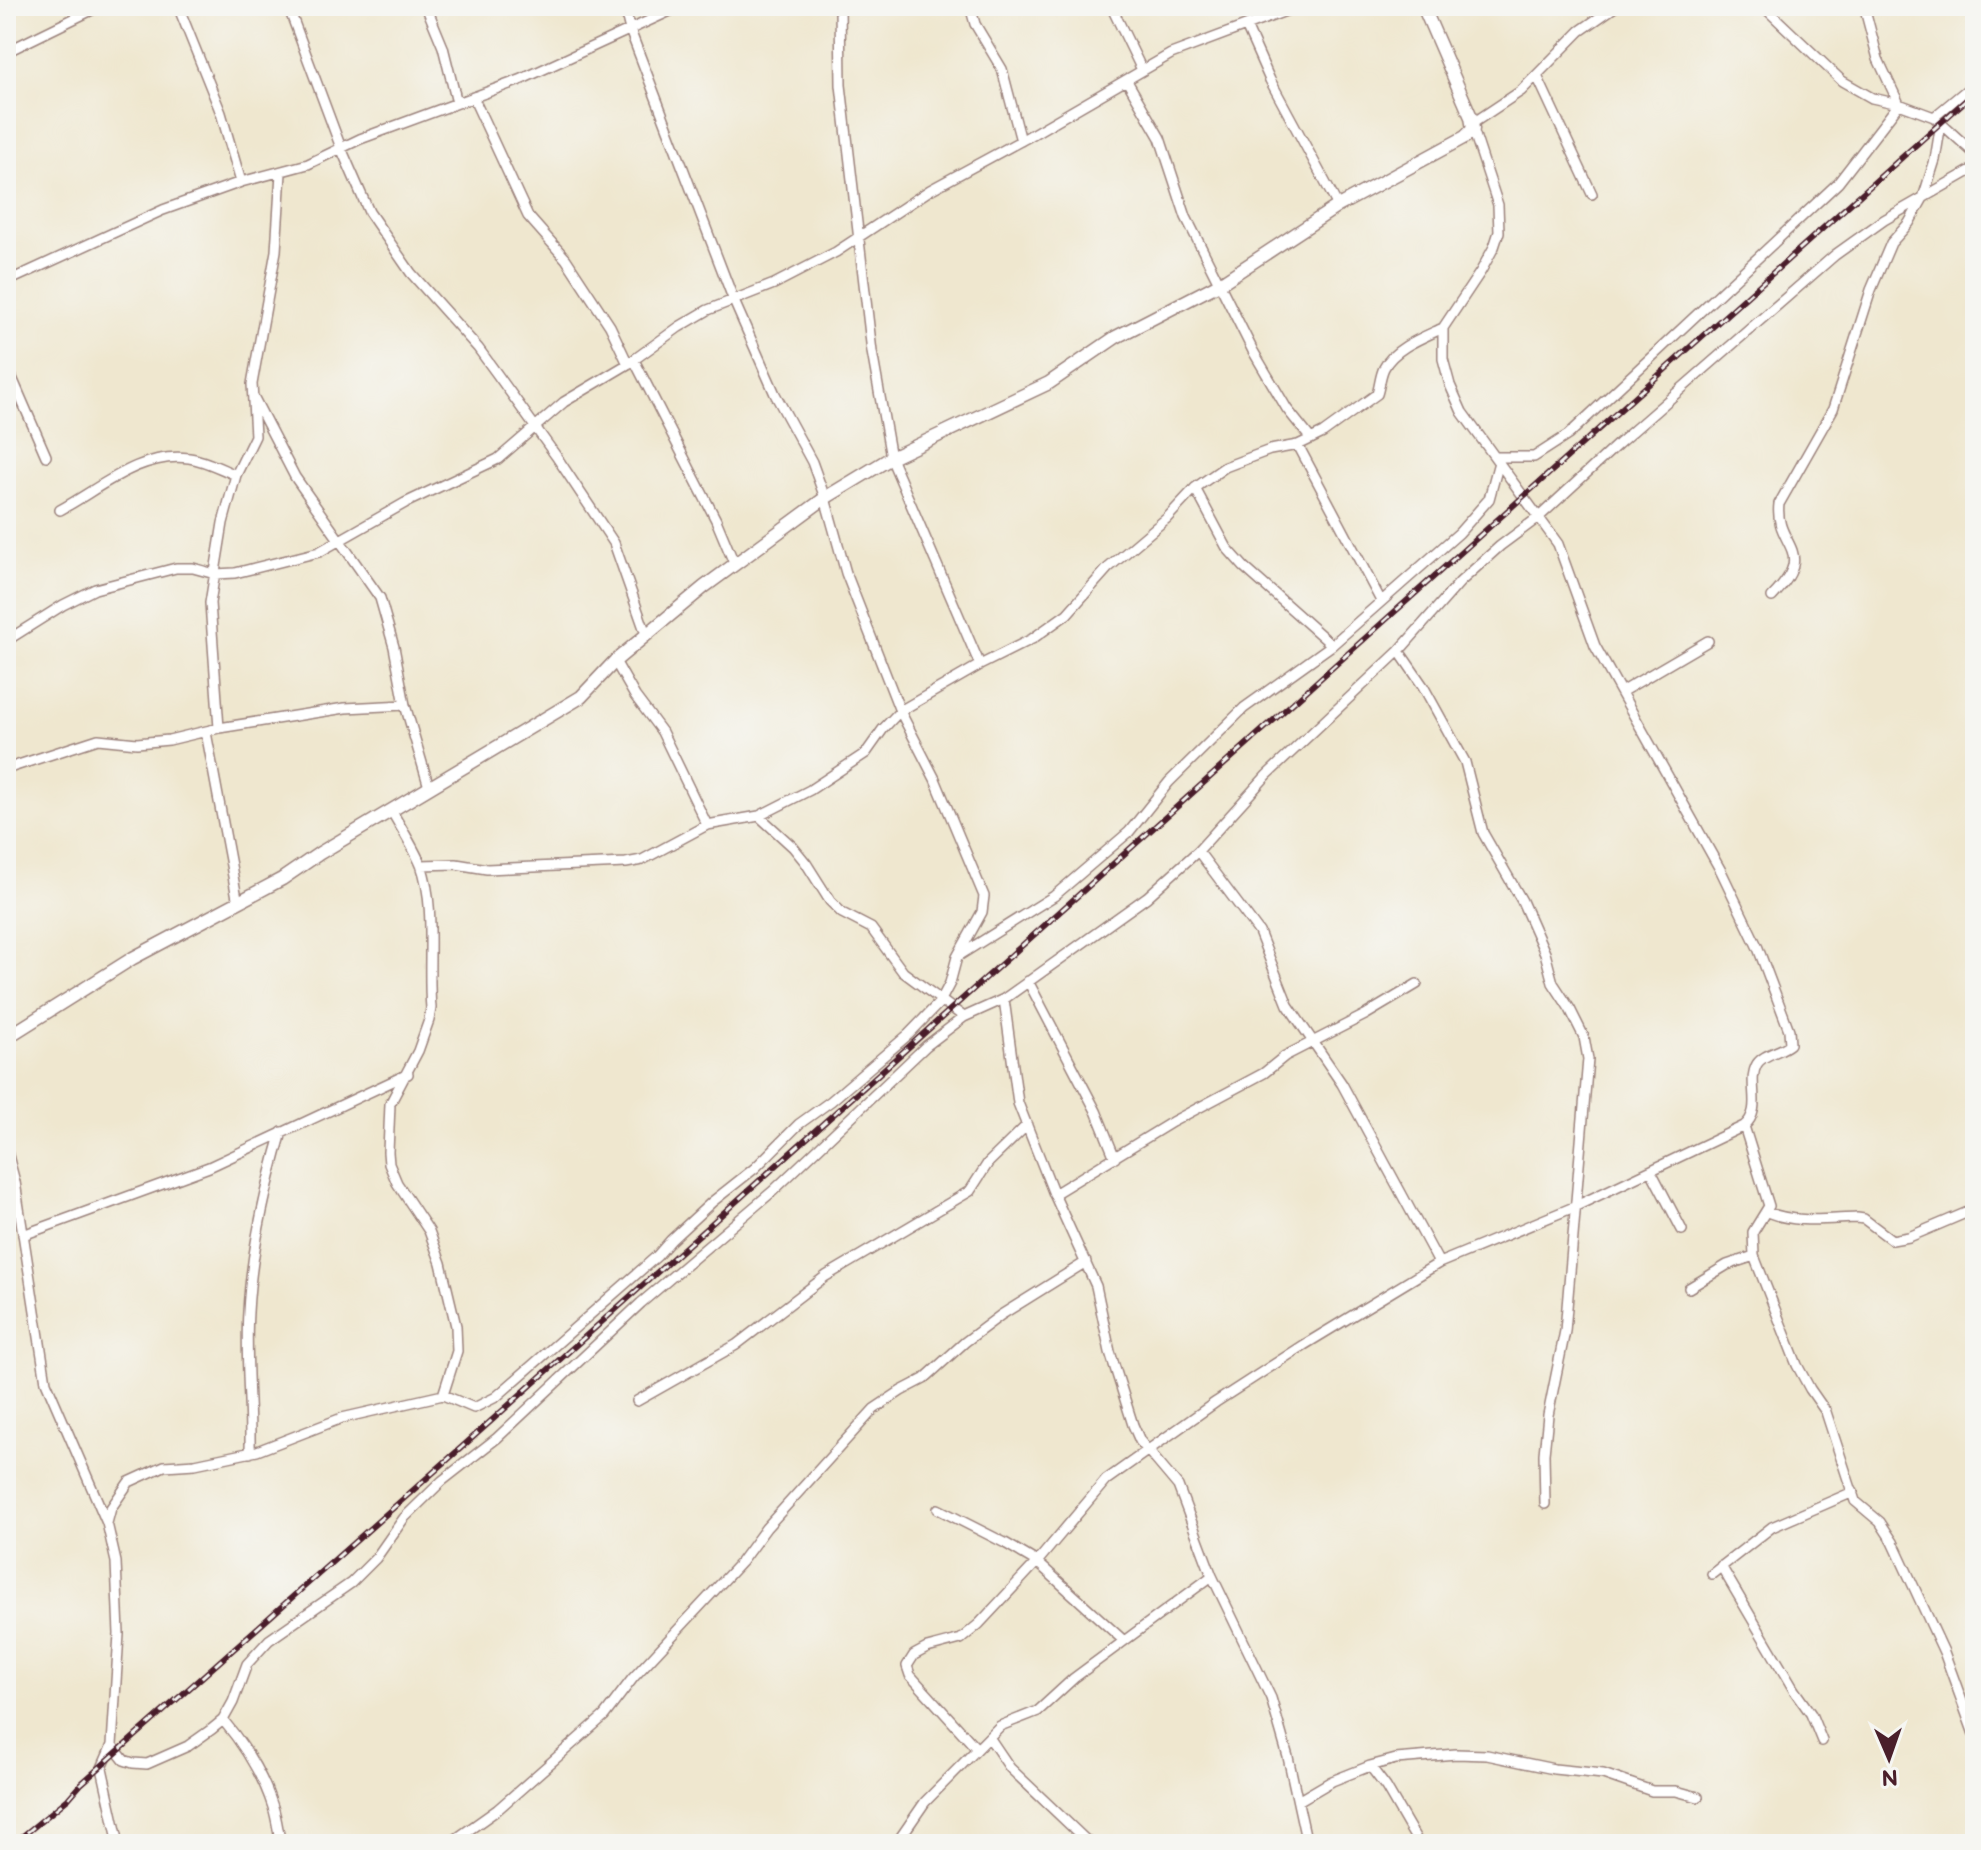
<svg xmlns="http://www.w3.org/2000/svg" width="1981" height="1850" font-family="'Balsamiq Sans',sans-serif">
  <rect width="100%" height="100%" fill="#f6f6f2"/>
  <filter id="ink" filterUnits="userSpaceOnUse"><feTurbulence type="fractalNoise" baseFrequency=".0125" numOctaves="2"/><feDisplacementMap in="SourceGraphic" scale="16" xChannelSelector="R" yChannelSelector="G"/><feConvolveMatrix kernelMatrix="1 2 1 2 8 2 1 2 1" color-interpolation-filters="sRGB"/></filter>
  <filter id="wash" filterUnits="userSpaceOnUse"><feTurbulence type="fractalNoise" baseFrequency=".006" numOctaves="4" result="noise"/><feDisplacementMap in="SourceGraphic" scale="32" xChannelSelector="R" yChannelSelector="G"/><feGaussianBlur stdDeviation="1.8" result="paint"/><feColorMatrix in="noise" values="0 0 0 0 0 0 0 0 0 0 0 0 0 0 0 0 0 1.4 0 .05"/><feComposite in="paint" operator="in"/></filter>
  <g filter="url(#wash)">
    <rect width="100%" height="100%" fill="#efe7cf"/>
  </g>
  <g filter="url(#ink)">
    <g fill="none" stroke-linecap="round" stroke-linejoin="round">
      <!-- street casing -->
      <g stroke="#9c837d" stroke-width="12">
        <path id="street" d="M 178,6 L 221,113 L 241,182
          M 288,6 L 341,148 L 369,212 L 411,273 L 478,348 L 497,374 L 556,456 L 614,543 L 646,634
          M 426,6 L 443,47 L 457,103
          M 840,6 L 841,85 L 872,352 L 891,458 L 980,665
          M 970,6 L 975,24 L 1002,69 L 1021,141
          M 1111,6 L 1142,70
          M 1763,6 L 1842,81 L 1872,98 L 1899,104 L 1934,117 L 1975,154
          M 1246,26 L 1270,80 L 1338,206
          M 6,52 L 100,6
          M 1537,76 L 1592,194
          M 1127,81 L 1160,138 L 1186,217 L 1253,351 L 1287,409 L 1311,439
          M 473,97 L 528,216 L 566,259 L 610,326 L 628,364
          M 1934,117 L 1975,83
          M 1473,123 L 1521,91 L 1580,31 L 1616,6
          M 6,282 L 163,210 L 241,182 L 308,164 L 360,139 L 520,80 L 681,6
          M 634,360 L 716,520 L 734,563
          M 6,364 L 46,456
          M 254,398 L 295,477 L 380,598 L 394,647 L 405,705 L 429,787
          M 1298,445 L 1381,601
          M 1495,457 L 1534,457 L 1568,435 L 1838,183 L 1899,104 L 1878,59 L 1864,6
          M 1195,488 L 1227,548 L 1244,567 L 1332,645
          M 60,510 C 99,489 141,451 189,458 C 205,460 221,469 236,475
          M 1772,597 C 1819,549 1774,547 1779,504 L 1833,409 L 1871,290 L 1891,243 L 1909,223 L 1923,198 L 1935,160 L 1941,123
          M 6,641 L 63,605 L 95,589 L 176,568 L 193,568 L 215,574 L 235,573 L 319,552 L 405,503 L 498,459 L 564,402 L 628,364 L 679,327 L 708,310 L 774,284 L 836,252 L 930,190 L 1026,138 L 1171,54 L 1299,6
          M 1399,651 L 1423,686 L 1465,762 L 1483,833 L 1522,901 L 1545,953 L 1553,983 L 1570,1009 L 1584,1037 L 1588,1059 L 1565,1331 L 1548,1415 L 1544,1454 L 1545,1504
          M 615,661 L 635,696 L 662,732 L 707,825
          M 1621,692 L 1708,641
          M 219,728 L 210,603 L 223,523 L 236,475 L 255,436 L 252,384 L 276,251 L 281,173
          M 206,732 L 238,903
          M 6,769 L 98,739 L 137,743 L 169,740 L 219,728 L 345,708 L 405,705
          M 759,816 L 793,847 L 806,863 L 830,901 L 842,913 L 871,928 L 903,972 L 964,1017
          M 1198,851 L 1259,932 L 1288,1005 L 1342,1084 L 1439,1263
          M 421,865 L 456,864 L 487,869 L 626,863 L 642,860 L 707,825 L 759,816 L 810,790 L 866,753 L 883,729 L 900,711 L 980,665 L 1032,639 L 1067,614 L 1108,568 L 1167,518 L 1195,488 L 1225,467 L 1270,450 L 1298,445 L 1323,433 L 1377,394 C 1380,385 1380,376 1384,368 C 1394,348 1424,337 1443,328
          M 960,955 L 1054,896 L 1129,832 L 1169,782 L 1244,708 L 1332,645 L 1459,533 L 1489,499 L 1499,462
          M 1028,981 L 1096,1111 L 1115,1158
          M 1004,999 L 1018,1103 L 1054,1194 L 1096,1286 L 1110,1352 L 1133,1425 L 1140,1441 L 1178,1486 L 1212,1576 L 1271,1698 L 1288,1757 L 1307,1844
          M 1744,1126 L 1769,1206 L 1753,1232 L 1754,1256 L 1797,1365 L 1810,1389 L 1826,1412 L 1855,1501 L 1880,1522 L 1893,1542 L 1944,1652 L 1975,1737
          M 6,1148 L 15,1182 L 46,1382 L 107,1523 L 116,1562 L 119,1634 L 112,1745 L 102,1768 L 119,1844
          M 1651,1171 L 1682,1230
          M 1054,1194 L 1172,1122 L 1264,1073 L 1285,1056 L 1365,1015 L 1417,984
          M 1767,1212 C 1796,1224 1827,1219 1857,1218 L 1864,1219 L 1892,1240 L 1909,1237 L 1975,1209
          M 23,1235 L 209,1167 L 408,1074
          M 1689,1288 L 1727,1265 L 1754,1256
          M 443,1395 L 474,1408 L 496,1397 L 657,1256 L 671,1240 L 712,1202 L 755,1168 L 799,1124 L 831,1101 L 909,1034 L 940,1002 L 950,983 L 957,957 L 982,912 L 984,896 L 935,779 L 900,711 L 846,573 L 825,498 L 812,462 L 775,394 L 734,301 L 630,30 L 624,6
          M 637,1401 L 736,1345 L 826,1276 L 970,1191 L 988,1163 L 1027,1125
          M 250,1453 C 251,1406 245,1359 248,1312 C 251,1251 265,1191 282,1132
          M 938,1509 L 1005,1543 L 1037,1562 L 1123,1640
          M 107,1523 L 111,1508 L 129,1482 L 164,1466 L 195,1464 L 257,1451 L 342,1418 L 443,1395 L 457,1351 L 456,1326 L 441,1263 L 429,1231 L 397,1183 L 389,1164 L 388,1152 L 390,1104 L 418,1051 L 429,1020 L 431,1008 C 427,964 436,905 421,865 C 413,846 401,828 391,810
          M 1721,1566 L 1794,1690 L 1811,1714 L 1822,1741
          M 1712,1574 L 1772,1527 L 1853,1492
          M 223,1720 C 244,1745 263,1776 273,1807 C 277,1819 278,1832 281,1844
          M 989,1737 L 1010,1768 L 1090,1844
          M 112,1745 L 124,1760 L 133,1763 L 147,1764 L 188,1746 L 212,1729 L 223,1720 L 233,1702 L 247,1664 L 269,1640 L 351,1583 L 376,1558 L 404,1518 L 442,1481 L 497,1438 L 641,1303 L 773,1191 L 926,1046 L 964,1017 L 1004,999 L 1147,897 L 1198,851 L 1267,775 L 1399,651 L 1460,582 L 1500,546 L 1539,517 L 1618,444 L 1835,255 L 1884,220 L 1975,168
          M 977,1749 L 910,1675 L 907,1666 L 914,1655 L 927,1648 L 961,1639 L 979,1624 L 1037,1562 L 1106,1480 L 1216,1402 L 1304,1345 L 1439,1263 L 1574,1207 L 1744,1126 C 1764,1109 1746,1083 1757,1064 C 1763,1054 1781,1052 1790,1044 L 1789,1030 L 1758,948 L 1721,871 L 1595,646 L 1558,544 L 1462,412 L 1450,385 L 1443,359 L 1443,328 L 1481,271 L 1494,247 L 1499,232 L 1498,205 L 1473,129
          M 1370,1766 L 1386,1787 L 1419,1844
          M 1298,1801 L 1332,1781 L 1370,1766 L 1396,1759 L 1456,1754 L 1487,1755 L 1554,1769 L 1603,1774 L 1652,1791 L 1676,1791 L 1698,1797
          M 449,1844 L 497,1810 L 604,1716 L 633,1678 L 741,1562 L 766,1528 L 874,1409 L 901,1391 L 924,1379 L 965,1342 L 1001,1315 L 1086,1262
          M 896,1844 L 925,1802 L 1000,1726 L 1038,1711 L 1074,1678 L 1212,1576"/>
      </g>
      <!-- secondary casing -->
      <g stroke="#9c837d" stroke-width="15">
        <path id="secondary" d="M 6,1038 L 133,958 L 282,879 L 320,853 L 581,697 L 615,661 L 704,587 L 825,498 L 891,458 L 1049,383 L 1116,337 L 1221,283 L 1338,206 L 1465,137 L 1473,129 L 1471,117 L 1423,6"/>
      </g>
      <!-- street -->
      <use href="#street" stroke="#fff" stroke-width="9"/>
      <!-- secondary -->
      <use href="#secondary" stroke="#fff" stroke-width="12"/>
      <!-- rail casing -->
      <g stroke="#4a1f2b" stroke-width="6">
        <path id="rail" d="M 13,1844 L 68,1799 L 81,1784 L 462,1447 L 1975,92"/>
      </g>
      <!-- rail -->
      <use href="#rail" stroke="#f6f6f2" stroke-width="3" stroke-dasharray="9" stroke-linecap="butt"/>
    </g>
  </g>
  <!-- margin -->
  <rect width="1981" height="1850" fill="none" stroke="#f6f6f2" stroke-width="32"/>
  <!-- north arrow -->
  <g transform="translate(1889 1758) rotate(178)" stroke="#f6f6f2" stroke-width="6" paint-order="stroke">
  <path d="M0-6L14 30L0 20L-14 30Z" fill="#4a1f2b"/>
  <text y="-12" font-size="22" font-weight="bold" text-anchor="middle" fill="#4a1f2b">N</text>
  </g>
</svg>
